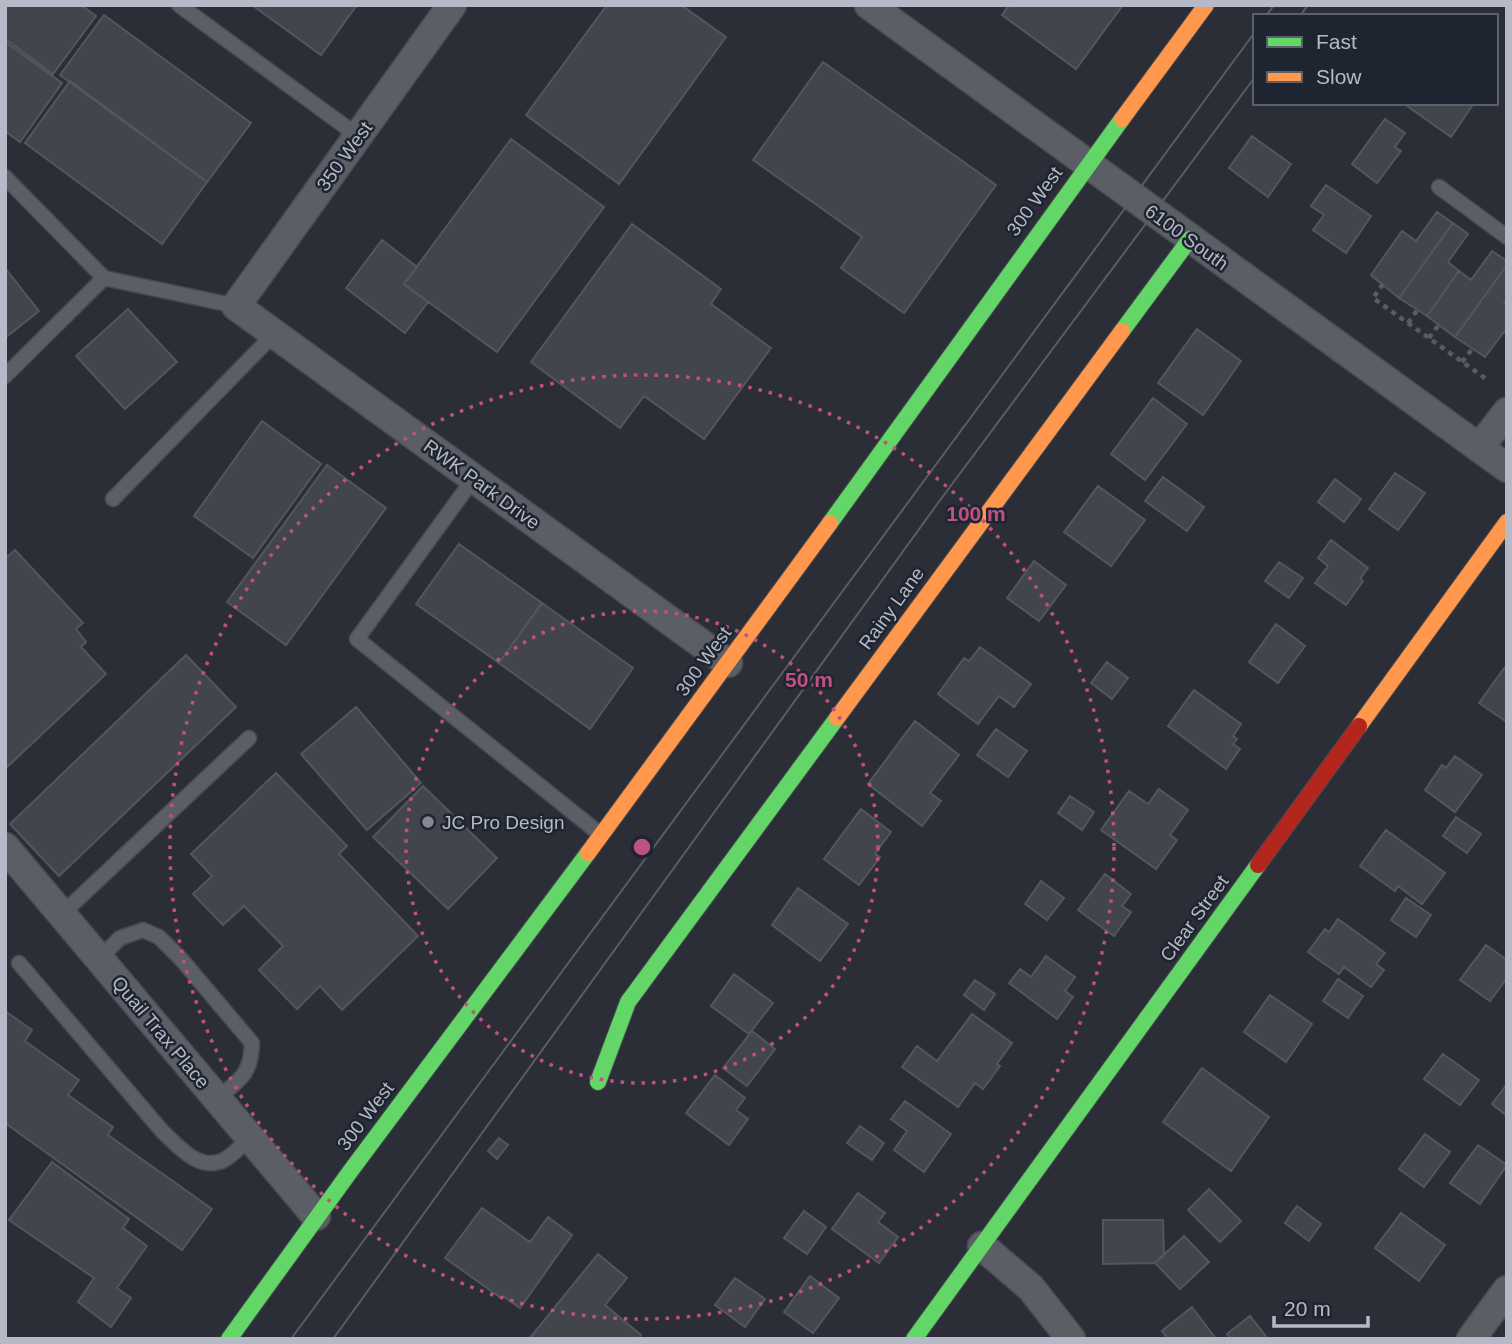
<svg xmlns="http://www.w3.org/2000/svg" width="1512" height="1344" font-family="Helvetica,sans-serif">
  <rect width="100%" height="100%" fill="#2b2e36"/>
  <!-- building -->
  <path fill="#42454b" stroke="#53565e" stroke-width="2" d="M 5,5 L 81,5 L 96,16 L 53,74 L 5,39 Z
    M 252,5 L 357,5 L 321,55 Z
    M 607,5 L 681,5 L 726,37 L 619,184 L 526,115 Z
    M 1009,5 L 1123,5 L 1076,69 L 1002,15 Z
    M 104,15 L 251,123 L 207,182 L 60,75 Z
    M 5,42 L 62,83 L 20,142 L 5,131 Z
    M 823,62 L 996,185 L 904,313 L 841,268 L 862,237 L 753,160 Z
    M 70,81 L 207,182 L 162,244 L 25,143 Z
    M 1403,103 L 1474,103 L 1451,137 Z
    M 1385,119 L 1405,133 L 1395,147 L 1401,151 L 1377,183 L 1352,164 Z
    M 1252,136 L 1291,164 L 1268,197 L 1229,168 Z
    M 511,139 L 604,207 L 497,352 L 404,284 Z
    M 1326,185 L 1371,216 L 1346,253 L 1313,230 L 1324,215 L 1311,206 Z
    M 1437,212 L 1453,223 L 1399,298 L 1371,275 L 1402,231 L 1416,241 Z
    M 1453,223 L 1468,234 L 1448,262 L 1459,271 L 1427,316 L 1399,298 Z
    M 632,224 L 721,289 L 711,304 L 771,348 L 704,439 L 644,396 L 620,428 L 531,362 Z
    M 382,240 L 417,267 L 404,284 L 428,302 L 405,333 L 346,288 Z
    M 1492,251 L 1507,261 L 1507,265 L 1455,337 L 1427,316 L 1459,271 L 1471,280 Z
    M 1507,265 L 1507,300 L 1504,303 L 1507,305 L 1507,328 L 1485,357 L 1455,337 Z
    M 5,268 L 39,311 L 5,338 Z
    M 128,309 L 177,362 L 125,409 L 76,356 Z
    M 1197,329 L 1241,361 L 1203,415 L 1158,383 Z
    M 1153,398 L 1187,424 L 1145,480 L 1111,454 Z
    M 262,421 L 321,464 L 253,558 L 194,516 Z
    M 327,465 L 386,508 L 286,645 L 227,602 Z
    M 1395,473 L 1425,493 L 1398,530 L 1369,509 Z
    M 1163,477 L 1204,507 L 1187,531 L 1145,501 Z
    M 1335,479 L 1361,499 L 1344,522 L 1318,502 Z
    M 1098,486 L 1145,520 L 1111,566 L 1064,532 Z
    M 1331,540 L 1368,568 L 1360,579 L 1363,581 L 1346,605 L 1315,583 L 1328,566 L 1318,558 Z
    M 459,544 L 542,603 L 499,663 L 416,604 Z
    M 15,550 L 83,623 L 76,629 L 86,642 L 81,647 L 106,674 L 5,769 L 5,559 Z
    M 1034,561 L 1066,585 L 1039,621 L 1007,598 Z
    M 1279,562 L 1303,578 L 1289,598 L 1265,581 Z
    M 542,603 L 633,668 L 590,729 L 499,663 Z
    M 1276,624 L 1305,646 L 1278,683 L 1249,662 Z
    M 980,647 L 1031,684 L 1014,707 L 999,696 L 978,724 L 938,694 L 964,658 L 969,661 Z
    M 186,655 L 236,707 L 59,876 L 10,824 Z
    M 1107,662 L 1128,678 L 1112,699 L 1091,683 Z
    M 1505,667 L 1507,668 L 1507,722 L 1479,703 Z
    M 1194,690 L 1241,724 L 1233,736 L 1237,739 L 1233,744 L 1240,749 L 1226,769 L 1168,726 Z
    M 356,707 L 421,783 L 367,830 L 301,754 Z
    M 915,721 L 959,755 L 930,793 L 941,801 L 922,826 L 868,784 Z
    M 996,729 L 1027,751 L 1008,777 L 977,755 Z
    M 1455,756 L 1482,775 L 1455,812 L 1425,790 L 1442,765 L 1446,768 Z
    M 276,773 L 347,846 L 339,854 L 418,936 L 342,1010 L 320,986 L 297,1009 L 259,970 L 283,946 L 244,906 L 223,925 L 193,894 L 212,876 L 191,854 Z
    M 423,786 L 497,858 L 448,909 L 373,837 Z
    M 1159,789 L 1188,810 L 1170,835 L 1177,840 L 1156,869 L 1101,830 L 1129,791 L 1148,804 Z
    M 1070,796 L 1094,812 L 1082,830 L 1058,813 Z
    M 861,809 L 891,832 L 875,854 L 880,857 L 859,885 L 824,859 Z
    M 1456,817 L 1481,834 L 1467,853 L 1443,836 Z
    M 1386,830 L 1445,873 L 1422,904 L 1398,886 L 1395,891 L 1360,866 Z
    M 1105,874 L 1131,894 L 1122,906 L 1131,912 L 1114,936 L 1078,910 Z
    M 1041,881 L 1064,898 L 1047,920 L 1025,904 Z
    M 798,888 L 848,924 L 820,961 L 772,925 Z
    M 1406,898 L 1431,915 L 1416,937 L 1391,920 Z
    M 1338,919 L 1385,953 L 1376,964 L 1384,970 L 1371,987 L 1344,967 L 1339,974 L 1308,952 L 1325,929 L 1329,932 Z
    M 1486,945 L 1507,960 L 1507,978 L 1490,1001 L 1460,980 Z
    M 1046,956 L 1075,977 L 1065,991 L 1073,997 L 1057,1019 L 1009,983 L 1020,969 L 1031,977 Z
    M 734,974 L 773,1003 L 749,1034 L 711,1006 Z
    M 1338,979 L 1363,996 L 1348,1018 L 1323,1001 Z
    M 975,980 L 995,994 L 984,1010 L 964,995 Z
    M 1270,995 L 1312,1024 L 1286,1062 L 1244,1032 Z
    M 5,1011 L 32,1030 L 25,1041 L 79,1080 L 68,1095 L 113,1127 L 108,1135 L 212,1209 L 182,1250 L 5,1123 Z
    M 972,1014 L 1012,1043 L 997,1064 L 1000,1066 L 983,1089 L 975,1083 L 958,1107 L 902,1067 L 917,1046 L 937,1061 Z
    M 752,1031 L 775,1049 L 747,1086 L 723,1068 Z
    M 1443,1054 L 1479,1080 L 1460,1105 L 1424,1079 Z
    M 1202,1068 L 1269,1117 L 1231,1171 L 1163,1122 Z
    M 715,1075 L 745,1098 L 736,1110 L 748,1119 L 729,1145 L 686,1113 Z
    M 1507,1084 L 1507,1116 L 1492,1104 Z
    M 905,1101 L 951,1134 L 924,1172 L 894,1150 L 907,1131 L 891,1119 Z
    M 860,1126 L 884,1143 L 872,1160 L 847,1143 Z
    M 1425,1134 L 1450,1152 L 1424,1187 L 1399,1169 Z
    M 499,1138 L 508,1145 L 497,1159 L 488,1151 Z
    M 1478,1145 L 1507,1165 L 1480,1204 L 1450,1183 Z
    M 52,1162 L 129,1219 L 123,1228 L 147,1246 L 117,1288 L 131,1298 L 111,1327 L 78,1302 L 94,1278 L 9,1220 Z
    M 1209,1189 L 1241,1221 L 1220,1242 L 1188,1210 Z
    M 858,1193 L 885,1213 L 878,1222 L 898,1237 L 879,1263 L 832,1229 Z
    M 1297,1206 L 1321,1224 L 1309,1241 L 1285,1223 Z
    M 482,1208 L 530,1242 L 548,1217 L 572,1235 L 520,1308 L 503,1296 L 501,1298 L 445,1258 Z
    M 804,1211 L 826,1227 L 807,1254 L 784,1238 Z
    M 1401,1213 L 1445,1245 L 1419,1281 L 1375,1248 Z
    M 1103,1220 L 1163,1220 L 1164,1255 L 1155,1263 L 1103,1264 Z
    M 1184,1236 L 1209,1262 L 1180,1289 L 1155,1263 Z
    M 598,1254 L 627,1278 L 605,1305 L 641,1335 L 638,1339 L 529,1339 Z
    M 810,1276 L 839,1298 L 813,1333 L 784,1312 Z
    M 735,1278 L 765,1299 L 745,1327 L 715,1305 Z
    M 1192,1307 L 1216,1339 L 1168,1339 L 1162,1331 Z
    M 1250,1316 L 1268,1339 L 1231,1339 L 1227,1334 Z"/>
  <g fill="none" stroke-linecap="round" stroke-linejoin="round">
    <!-- lane casing -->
    <g stroke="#474a4f" stroke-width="17">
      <path id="lane" d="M 179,5 L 358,136
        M 5,177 L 104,278 L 236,306
        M 1439,187 L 1507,237
        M 5,376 L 104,278
        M 474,478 L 357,639 L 600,834
        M 113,499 L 274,334
        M 62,914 L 249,738
        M 99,959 L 120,938 L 143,930 L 159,937 L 181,959 L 252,1043 C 251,1075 240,1079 217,1099
        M 19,963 L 162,1131 C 179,1147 199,1172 224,1160 C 233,1155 242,1145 250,1138"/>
    </g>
    <!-- street casing -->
    <g stroke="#474a4f" stroke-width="31">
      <path id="street" d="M 452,5 L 236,306 L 728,663
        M 869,5 L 1507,468
        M 1479,448 L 1507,412
        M 5,847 L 316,1216
        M 982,1246 L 1031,1288 L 1071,1339
        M 1471,1339 L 1507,1290"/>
    </g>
    <!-- fast casing -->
    <g stroke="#474a4f" stroke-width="18">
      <path id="fast" d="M 1122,331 L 1190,239
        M 830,523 L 1122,119
        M 598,1082 L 628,1002 L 837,718
        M 229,1339 L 352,1169 L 588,853
        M 914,1339 L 1258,865"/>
    </g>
    <!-- slow casing -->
    <g stroke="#474a4f" stroke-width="18">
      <path id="slow" d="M 1122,119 L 1206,5
        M 837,718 L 1122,331
        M 1359,726 L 1507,522
        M 588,853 L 830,523"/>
    </g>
    <!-- jam casing -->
    <g stroke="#474a4f" stroke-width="18">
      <path id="jam" d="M 1258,865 L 1359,726"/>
    </g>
    <!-- path -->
    <path stroke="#595c63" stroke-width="4.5" stroke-dasharray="5 5" stroke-linecap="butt" d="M 1383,284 L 1373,298 L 1489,381
      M 1408,323 L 1418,309
      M 1429,338 L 1438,326
      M 1462,362 L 1473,348"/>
    <!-- lane -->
    <use href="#lane" stroke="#5b5e65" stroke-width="14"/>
    <!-- street -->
    <use href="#street" stroke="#5b5e65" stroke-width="28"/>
    <!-- fast -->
    <use href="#fast" stroke="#63d668" stroke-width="16"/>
    <!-- slow -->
    <use href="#slow" stroke="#ff974d" stroke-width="16"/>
    <!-- jam -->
    <use href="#jam" stroke="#b3261e" stroke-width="16"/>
    <!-- tram -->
    <path stroke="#5a5c63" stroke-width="2" d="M 1266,16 L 1274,5
      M 1300,16 L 1308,5
      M 291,1339 L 1255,32
      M 333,1339 L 938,503 L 1255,77"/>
  </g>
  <!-- distance rings -->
  <g fill="none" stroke="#be5181" stroke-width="3.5" stroke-dasharray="3.5 7">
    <circle cx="642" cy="847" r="236"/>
    <circle cx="642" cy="847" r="472"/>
  </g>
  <!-- markers -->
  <circle fill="#858994" stroke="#1f2431" stroke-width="2.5" cx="428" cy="822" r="7"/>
  <g text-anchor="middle" stroke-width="5" stroke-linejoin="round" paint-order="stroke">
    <!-- street labels -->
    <g font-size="19" fill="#b6bac7" stroke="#1f2431">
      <text transform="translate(344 156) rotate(-54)" y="7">350 West</text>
      <text transform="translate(1034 201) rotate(-54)" y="7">300 West</text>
      <text transform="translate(1187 237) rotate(36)" y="7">6100 South</text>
      <text transform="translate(482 484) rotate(36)" y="7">RWK Park Drive</text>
      <text transform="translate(891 608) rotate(-54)" y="7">Rainy Lane</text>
      <text transform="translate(703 661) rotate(-54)" y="7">300 West</text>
      <text transform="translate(1194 918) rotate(-54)" y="7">Clear Street</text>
      <text transform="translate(161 1032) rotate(50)" y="7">Quail Trax Place</text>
      <text transform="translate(365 1116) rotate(-53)" y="7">300 West</text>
    </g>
    <!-- poi labels -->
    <g font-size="19" fill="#b6bac7" stroke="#1f2431" text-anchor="start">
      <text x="442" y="829">JC Pro Design</text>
    </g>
  </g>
  <circle cx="642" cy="847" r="10" fill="#be5181" stroke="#1f2431" stroke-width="3.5"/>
  <g font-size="21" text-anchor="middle" font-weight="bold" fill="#be5181" stroke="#1f2431" stroke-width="5" stroke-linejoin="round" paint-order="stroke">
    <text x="976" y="521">100 m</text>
    <text x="809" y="687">50 m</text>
  </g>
  <!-- border -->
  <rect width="1512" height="1344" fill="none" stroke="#b6bac7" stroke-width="14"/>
  <!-- legend -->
  <rect x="1253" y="14" width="245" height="91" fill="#1f2431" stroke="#5b606d" stroke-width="2"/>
  <rect x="1267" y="37" width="35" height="10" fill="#63d668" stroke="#5b606d" stroke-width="2"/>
  <text x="1316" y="49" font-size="21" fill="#b6bac7">Fast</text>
  <rect x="1267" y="72" width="35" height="10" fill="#ff974d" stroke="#5b606d" stroke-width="2"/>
  <text x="1316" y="84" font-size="21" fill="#b6bac7">Slow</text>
  <!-- scale -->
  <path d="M1274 1316v10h94v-10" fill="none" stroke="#b6bac7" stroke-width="3.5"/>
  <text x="1284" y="1316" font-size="21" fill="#b6bac7" stroke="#1f2431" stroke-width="5" paint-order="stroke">20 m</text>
</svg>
